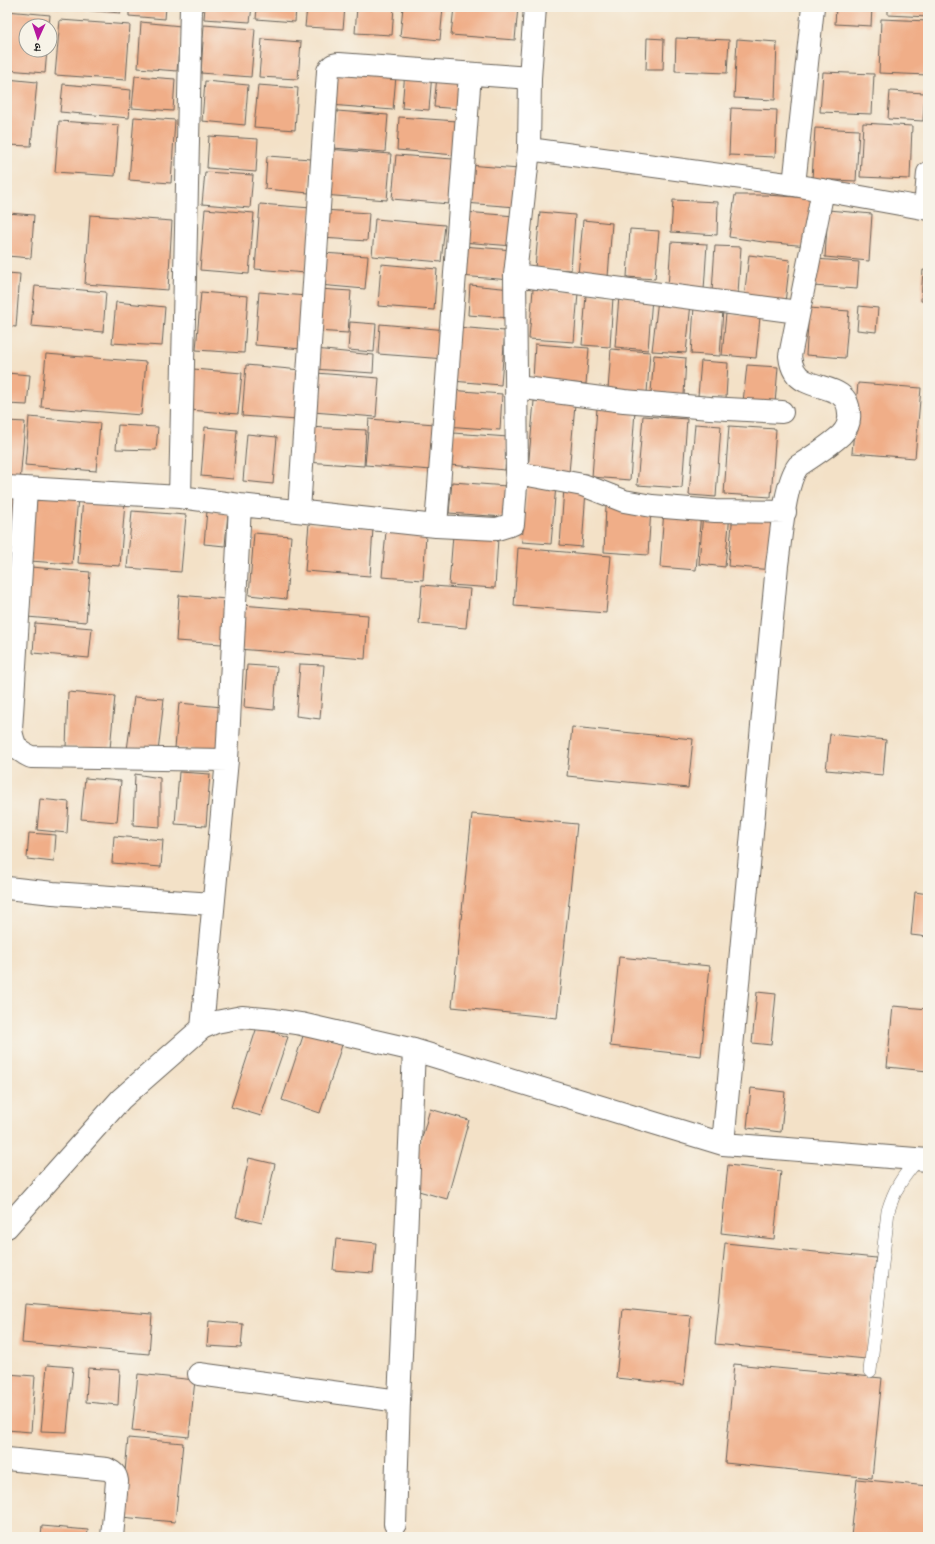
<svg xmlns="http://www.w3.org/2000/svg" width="935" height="1544" font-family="Dekko,'Playpen Sans Deva',sans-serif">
  <rect width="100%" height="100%" fill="#f7f3e8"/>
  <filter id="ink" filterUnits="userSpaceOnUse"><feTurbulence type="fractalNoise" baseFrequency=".025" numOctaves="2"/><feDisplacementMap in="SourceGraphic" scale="8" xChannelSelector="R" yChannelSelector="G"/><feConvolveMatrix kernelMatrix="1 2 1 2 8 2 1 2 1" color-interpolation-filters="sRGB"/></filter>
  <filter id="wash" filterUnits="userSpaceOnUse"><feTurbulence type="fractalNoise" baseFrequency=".012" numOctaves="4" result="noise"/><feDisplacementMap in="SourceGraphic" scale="16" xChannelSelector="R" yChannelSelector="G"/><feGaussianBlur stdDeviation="0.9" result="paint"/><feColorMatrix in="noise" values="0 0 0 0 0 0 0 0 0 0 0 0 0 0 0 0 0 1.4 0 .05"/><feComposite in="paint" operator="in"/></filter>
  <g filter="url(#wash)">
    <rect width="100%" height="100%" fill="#f3e1c7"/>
    <g id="blocks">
      <!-- building -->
      <path fill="#f0ae88" d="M 55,7 L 121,7 L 121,13 L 55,8 Z
        M 129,7 L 166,7 L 165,19 L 129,16 Z
        M 205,7 L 252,7 L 250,22 L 204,19 Z
        M 257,7 L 296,7 L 295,22 L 256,19 Z
        M 307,7 L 345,7 L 343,29 L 305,27 Z
        M 357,7 L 394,7 L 392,35 L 355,33 Z
        M 403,7 L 443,7 L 440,40 L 400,36 Z
        M 454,7 L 518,7 L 515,40 L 451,35 Z
        M 836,7 L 872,7 L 871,26 L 835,24 Z
        M 888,7 L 928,7 L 928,17 L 888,15 Z
        M 7,11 L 50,15 L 49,26 L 26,26 L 26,50 L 47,50 L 45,73 L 7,70 Z
        M 881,19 L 928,21 L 928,75 L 879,73 Z
        M 60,20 L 130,25 L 126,80 L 55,75 Z
        M 141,22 L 181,26 L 177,71 L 138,68 Z
        M 204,25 L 255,29 L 251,77 L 201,73 Z
        M 647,38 L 664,39 L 663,70 L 646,70 Z
        M 676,38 L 729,40 L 727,73 L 675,71 Z
        M 262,39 L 301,42 L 298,79 L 259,77 Z
        M 737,39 L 777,42 L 775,100 L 734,98 Z
        M 333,71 L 396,76 L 393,110 L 330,105 Z
        M 405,71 L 432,73 L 429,110 L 402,108 Z
        M 823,72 L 874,74 L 872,114 L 820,112 Z
        M 135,76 L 175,79 L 173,111 L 132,108 Z
        M 437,76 L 462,78 L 460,109 L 434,107 Z
        M 7,79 L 37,82 L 31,146 L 7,145 Z
        M 205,81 L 248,85 L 245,125 L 202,121 Z
        M 63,84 L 131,90 L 129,118 L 60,112 Z
        M 258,85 L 298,88 L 295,130 L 254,127 Z
        M 890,91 L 925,93 L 923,121 L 888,119 Z
        M 731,108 L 777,110 L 775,157 L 729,155 Z
        M 337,111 L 388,115 L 385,152 L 333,148 Z
        M 134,117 L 175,120 L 171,183 L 129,180 Z
        M 399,117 L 457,121 L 455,155 L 397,150 Z
        M 59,121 L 119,125 L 115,176 L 55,172 Z
        M 863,123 L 912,126 L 910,179 L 860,177 Z
        M 815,128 L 859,130 L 856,181 L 812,179 Z
        M 209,136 L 258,139 L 256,172 L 207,168 Z
        M 327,149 L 391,154 L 387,200 L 323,195 Z
        M 396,155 L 453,159 L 449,204 L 392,199 Z
        M 267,156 L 311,159 L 309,193 L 265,189 Z
        M 468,165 L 519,169 L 516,207 L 465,203 Z
        M 7,170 L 11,170 L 8,204 L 7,204 Z
        M 205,172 L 253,175 L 250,208 L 202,204 Z
        M 735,195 L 766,195 L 812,198 L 808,246 L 763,242 L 729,237 Z
        M 673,200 L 718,202 L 717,235 L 671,232 Z
        M 260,204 L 311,208 L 306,273 L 255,269 Z
        M 205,209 L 254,213 L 249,274 L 200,270 Z
        M 323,210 L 369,213 L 367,241 L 322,238 Z
        M 828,210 L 872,214 L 869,261 L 825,257 Z
        M 465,212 L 515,216 L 513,246 L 462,242 Z
        M 540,212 L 575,215 L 571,270 L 535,268 Z
        M 7,213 L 34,215 L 31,258 L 7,256 Z
        M 90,215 L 172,221 L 168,290 L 85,284 Z
        M 375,219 L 445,225 L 441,262 L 372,256 Z
        M 583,220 L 612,223 L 608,277 L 578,275 Z
        M 630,229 L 659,231 L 655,279 L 627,277 Z
        M 671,242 L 707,244 L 704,290 L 668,288 Z
        M 462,246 L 513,250 L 511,280 L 460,276 Z
        M 715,246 L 741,247 L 738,294 L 712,292 Z
        M 322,253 L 368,256 L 365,289 L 319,285 Z
        M 749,255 L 790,260 L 785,303 L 744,298 Z
        M 814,259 L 859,262 L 857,289 L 812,286 Z
        M 381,264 L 437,269 L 434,310 L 378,306 Z
        M 923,270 L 928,271 L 928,302 L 921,301 Z
        M 7,273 L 20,274 L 16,327 L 7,326 Z
        M 470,285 L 512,289 L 510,318 L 468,315 Z
        M 35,286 L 106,292 L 103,332 L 31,326 Z
        M 318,289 L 351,291 L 348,333 L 315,331 Z
        M 533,289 L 578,293 L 574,342 L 529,339 Z
        M 201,292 L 248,296 L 244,353 L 196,350 Z
        M 259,292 L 306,296 L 302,349 L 255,345 Z
        M 586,295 L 613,297 L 610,347 L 582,345 Z
        M 619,296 L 652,297 L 648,350 L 615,347 Z
        M 658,299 L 691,303 L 686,353 L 652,351 Z
        M 116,302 L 165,307 L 162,346 L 112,343 Z
        M 694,306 L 723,309 L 720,356 L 691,354 Z
        M 859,306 L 878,308 L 876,332 L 857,330 Z
        M 809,308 L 849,311 L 845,358 L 806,355 Z
        M 726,314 L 760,317 L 756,358 L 722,355 Z
        M 350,322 L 376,324 L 374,352 L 348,350 Z
        M 380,324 L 447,330 L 445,359 L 378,354 Z
        M 457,327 L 505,331 L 501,385 L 452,381 Z
        M 535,344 L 589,348 L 586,384 L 533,380 Z
        M 315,349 L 374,355 L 373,373 L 313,369 Z
        M 611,349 L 650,352 L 647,393 L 608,390 Z
        M 46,354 L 146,362 L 141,415 L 41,407 Z
        M 654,355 L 686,358 L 684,395 L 651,392 Z
        M 701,361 L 728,363 L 726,398 L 698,396 Z
        M 246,365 L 301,370 L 297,420 L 242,416 Z
        M 747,365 L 778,367 L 775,404 L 743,402 Z
        M 193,369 L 242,373 L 238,414 L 190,410 Z
        M 7,373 L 30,375 L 27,405 L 7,404 Z
        M 316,373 L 379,378 L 376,417 L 313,412 Z
        M 858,383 L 921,388 L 915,458 L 852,453 Z
        M 449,390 L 502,394 L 500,430 L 446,426 Z
        M 534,401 L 575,404 L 569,473 L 528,470 Z
        M 597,408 L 635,411 L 630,480 L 592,477 Z
        M 643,416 L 687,419 L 682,488 L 637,485 Z
        M 29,417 L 100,423 L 96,471 L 25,465 Z
        M 369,419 L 435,424 L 432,470 L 365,465 Z
        M 7,421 L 25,422 L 20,483 L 7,482 Z
        M 695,424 L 721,426 L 716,497 L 689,495 Z
        M 118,425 L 158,427 L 156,450 L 116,449 Z
        M 729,426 L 776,429 L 771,497 L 724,494 Z
        M 205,427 L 237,430 L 233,479 L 201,476 Z
        M 308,427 L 366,430 L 364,466 L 306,462 Z
        M 453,433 L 508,437 L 505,470 L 450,465 Z
        M 247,434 L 277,437 L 273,484 L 243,481 Z
        M 452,482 L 507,486 L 504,517 L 449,513 Z
        M 527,482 L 556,485 L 551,544 L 522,542 Z
        M 564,488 L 586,490 L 582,547 L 560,545 Z
        M 35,495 L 78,498 L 72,564 L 30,561 Z
        M 7,496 L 16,497 L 15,557 L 7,556 Z
        M 83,498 L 125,502 L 120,566 L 78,563 Z
        M 606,506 L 651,509 L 648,555 L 604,552 Z
        M 664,509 L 701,512 L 696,570 L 660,567 Z
        M 132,511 L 186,515 L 181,572 L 127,568 Z
        M 207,511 L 228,513 L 225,546 L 204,544 Z
        M 703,512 L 730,514 L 725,567 L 699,564 Z
        M 733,513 L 776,516 L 772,570 L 728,566 Z
        M 309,523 L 373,528 L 370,576 L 305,571 Z
        M 386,531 L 426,535 L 423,580 L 382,577 Z
        M 254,533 L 291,536 L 286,599 L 249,595 Z
        M 453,535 L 498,538 L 495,588 L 449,585 Z
        M 518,548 L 611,556 L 606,613 L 514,606 Z
        M 31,567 L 90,572 L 86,622 L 27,617 Z
        M 422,585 L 470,589 L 466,628 L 419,624 Z
        M 179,595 L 226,599 L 222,644 L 176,641 Z
        M 241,605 L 368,615 L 365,659 L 238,649 Z
        M 35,623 L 92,628 L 89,658 L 33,653 Z
        M 300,664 L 324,665 L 320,719 L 296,716 Z
        M 247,665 L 277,667 L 274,710 L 244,707 Z
        M 68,692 L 115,696 L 110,749 L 66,747 Z
        M 134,697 L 164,699 L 158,752 L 127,750 Z
        M 179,703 L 222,707 L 218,752 L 175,748 Z
        M 572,727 L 693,739 L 688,788 L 567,776 Z
        M 830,734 L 886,740 L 883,775 L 826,770 Z
        M 179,772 L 210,774 L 206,826 L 175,824 Z
        M 135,774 L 160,778 L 160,827 L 133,825 Z
        M 85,778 L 121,781 L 117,822 L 81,819 Z
        M 40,799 L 69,802 L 67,833 L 37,830 Z
        M 472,814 L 577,824 L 557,1018 L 452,1007 Z
        M 29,833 L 56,835 L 54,862 L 27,859 Z
        M 114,836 L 163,840 L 161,867 L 112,863 Z
        M 915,892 L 928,894 L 928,937 L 911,935 Z
        M 619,957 L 710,966 L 701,1056 L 610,1046 Z
        M 757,992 L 776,994 L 771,1045 L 752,1043 Z
        M 893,1006 L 928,1009 L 928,1071 L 887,1067 Z
        M 257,1027 L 288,1037 L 261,1116 L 231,1107 Z
        M 305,1030 L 343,1042 L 320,1113 L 282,1100 Z
        M 751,1088 L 785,1092 L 781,1132 L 747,1128 Z
        M 430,1109 L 469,1120 L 447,1199 L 408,1188 Z
        M 249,1158 L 275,1164 L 262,1223 L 236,1217 Z
        M 728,1165 L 781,1171 L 774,1239 L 721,1233 Z
        M 336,1239 L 376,1243 L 373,1273 L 333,1270 Z
        M 725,1243 L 876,1258 L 866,1359 L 715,1344 Z
        M 25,1304 L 152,1314 L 149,1354 L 22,1343 Z
        M 623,1309 L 691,1316 L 684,1385 L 616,1378 Z
        M 209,1321 L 243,1324 L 241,1348 L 207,1346 Z
        M 734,1364 L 882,1378 L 872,1478 L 725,1463 Z
        M 47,1365 L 73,1367 L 67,1432 L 41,1431 Z
        M 88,1368 L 120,1370 L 118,1405 L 86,1402 Z
        M 7,1374 L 35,1376 L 31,1432 L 7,1430 Z
        M 138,1374 L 195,1380 L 189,1437 L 132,1431 Z
        M 128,1438 L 183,1443 L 175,1522 L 121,1517 Z
        M 857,1479 L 928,1486 L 928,1537 L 851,1537 Z
        M 42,1526 L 88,1530 L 87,1537 L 41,1537 Z"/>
    </g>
  </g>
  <g filter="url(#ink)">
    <use href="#blocks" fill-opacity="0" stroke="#676158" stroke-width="1"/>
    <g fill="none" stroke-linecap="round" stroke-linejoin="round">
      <!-- service casing -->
      <g stroke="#676158" stroke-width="14">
        <path id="service" d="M 870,1371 L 888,1211 C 895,1188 902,1178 917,1160"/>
      </g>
      <!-- minor casing -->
      <g stroke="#676158" stroke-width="24">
        <path id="minor" d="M 529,149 L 794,185 L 928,209
          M 794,185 L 813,7
          M 925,208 L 928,173
          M 515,275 L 798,312
          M 517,387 L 624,401 L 710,408 L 782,412
          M 517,473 L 583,485 L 624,501 L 652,506 L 715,511 L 785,512
          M 7,487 L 180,497 L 240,505 L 436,526 L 497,529 L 513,524 L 517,473 L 515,275 L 529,149 L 530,78 L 535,7
          M 26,489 L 11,730 C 14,746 16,750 31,757 L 227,760
          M 180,497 L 191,7
          M 299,511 L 328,71 C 331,66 333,64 339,64 L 530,78
          M 436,526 L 470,74
          M 7,888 L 53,893 L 213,904
          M 202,1028 L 227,760 L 240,505
          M 723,1144 L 777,565 C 781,539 784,485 798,466 C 812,457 829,446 841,435 C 847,429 850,421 849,413 C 848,387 822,390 805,381 C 795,376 791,366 790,356 L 823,190
          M 7,1227 L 121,1099 L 202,1028 L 216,1022 L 242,1017 L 275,1020 L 301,1024 L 414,1050 L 723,1144 L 928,1160
          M 199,1374 L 399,1401
          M 7,1459 L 107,1469 C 113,1472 116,1474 117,1481 L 112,1537
          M 395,1524 L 399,1401 L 414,1050"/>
      </g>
      <!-- service -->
      <use href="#service" stroke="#fff" stroke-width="13"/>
      <!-- minor -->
      <use href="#minor" stroke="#fff" stroke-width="22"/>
    </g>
  </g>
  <!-- margin -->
  <rect width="935" height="1544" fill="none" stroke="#f7f3e8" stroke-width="24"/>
  <!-- north arrow -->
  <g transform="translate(38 38) rotate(183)"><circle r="19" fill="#f7f3e8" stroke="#9f9d96"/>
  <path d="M0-3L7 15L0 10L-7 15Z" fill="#b5179e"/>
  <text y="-6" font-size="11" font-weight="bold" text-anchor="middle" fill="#1c1c1c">उ</text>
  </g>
</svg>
